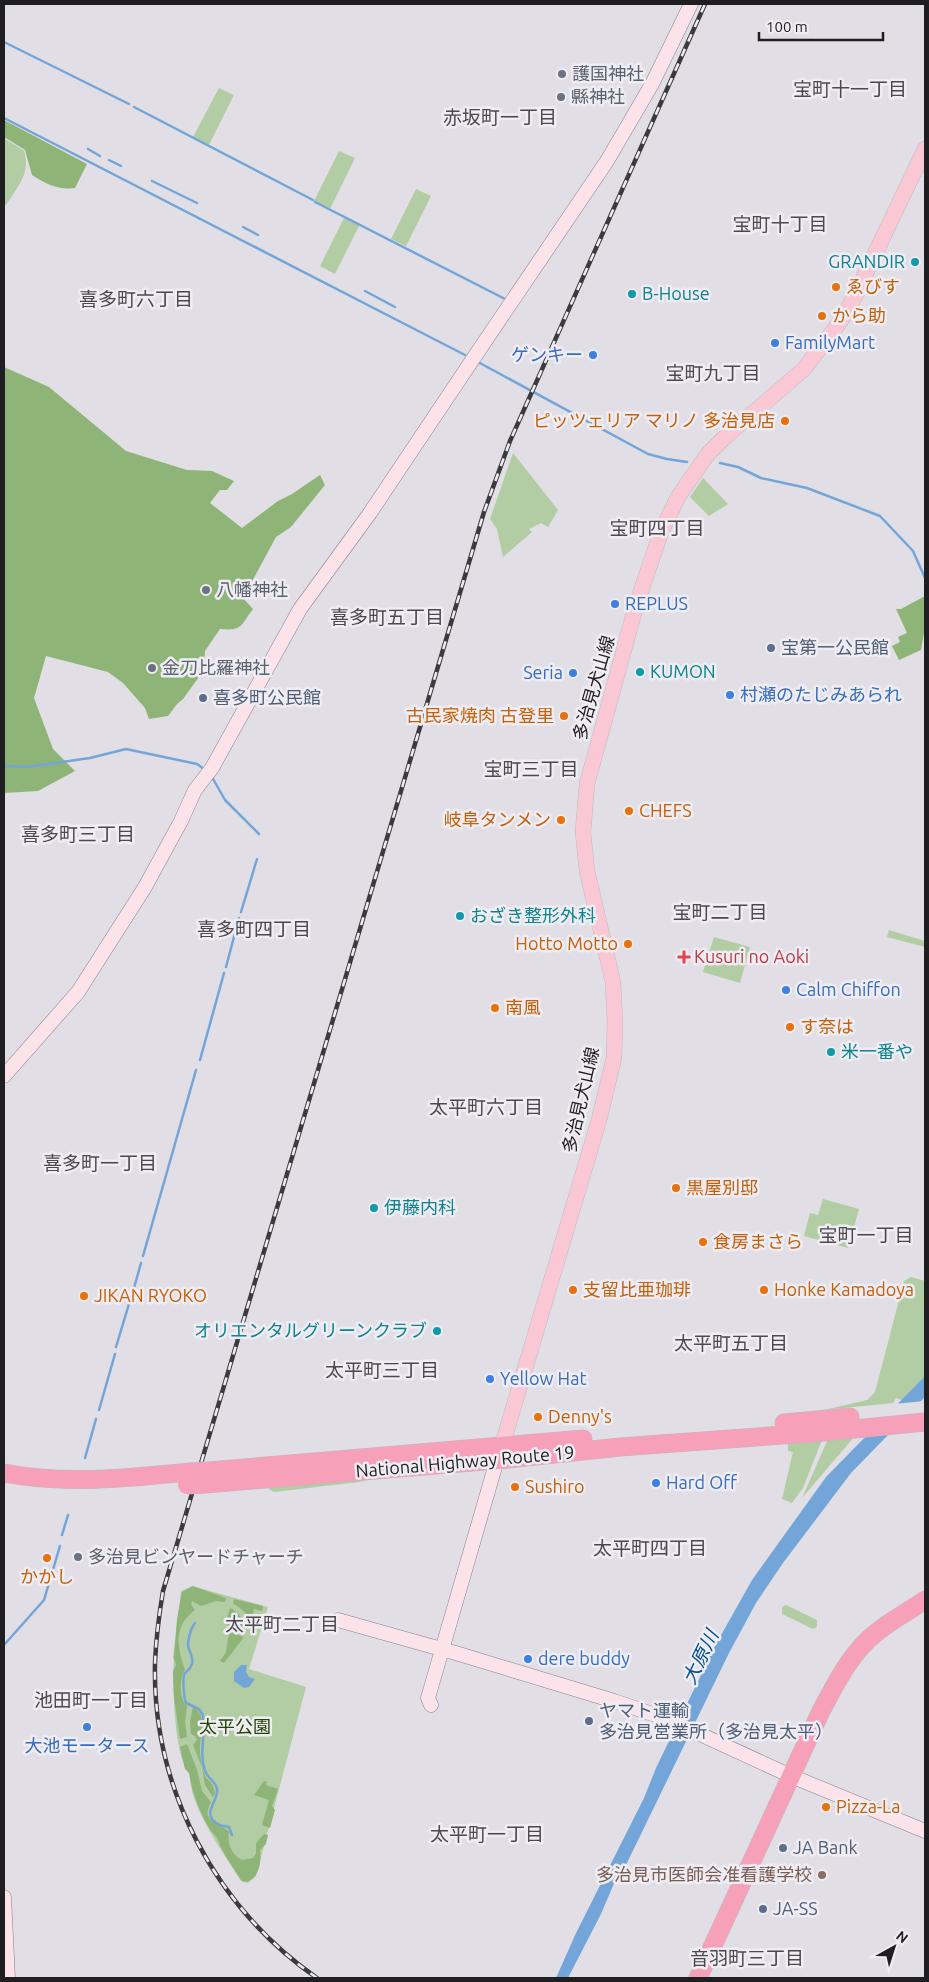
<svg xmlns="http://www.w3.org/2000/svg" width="929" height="1982" font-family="Ubuntu,'Noto Sans JP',sans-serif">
  <rect width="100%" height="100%" fill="#e1dfe5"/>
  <!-- green -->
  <path fill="#b2cca3" d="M 219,88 L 234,95 L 209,145 L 193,137 Z
    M 4,138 L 24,151 C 31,173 18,186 6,205 L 4,204 Z
    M 339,151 L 355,158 L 330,209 L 314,201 Z
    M 416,189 L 431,196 L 406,246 L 391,239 Z
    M 345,216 L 360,224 L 335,274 L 320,266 Z
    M 513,453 L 558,510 L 548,527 L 541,523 L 529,529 L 532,532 L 503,557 L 497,529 L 490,519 Z
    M 703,478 L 728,504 L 709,516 L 690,497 Z
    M 889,930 L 925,941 L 925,947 L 887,937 Z
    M 714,937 L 750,947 L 740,983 L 703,972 Z
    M 823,1199 L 859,1209 L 848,1248 L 804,1236 L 810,1213 L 818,1215 Z
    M 911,1277 L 925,1281 L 925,1376 L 902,1400 L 896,1398 L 893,1403 L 824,1410 L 867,1400 L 875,1392 L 904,1281 Z
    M 854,1437 L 802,1498 L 828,1439 Z
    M 822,1440 L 803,1488 L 792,1503 L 782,1499 L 793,1452 L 788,1451 L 788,1443 Z
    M 374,1478 L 359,1482 L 274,1492 L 269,1489 L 270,1485 Z
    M 192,1586 L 268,1607 L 249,1669 L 306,1687 L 256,1876 L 248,1883 L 241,1881 C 225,1855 188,1805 190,1774 C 175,1759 174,1701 173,1679 C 172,1671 175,1665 173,1657 L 181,1591 Z
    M 786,1605 L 817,1620 L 817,1627 L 813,1629 L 782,1614 L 782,1607 Z"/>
  <!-- forest -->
  <path fill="#8eb478" d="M 4,120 L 87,164 L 75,188 C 58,190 46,184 32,175 L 25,150 L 4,137 Z
    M 4,367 L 49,387 L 126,451 L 187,470 L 212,471 L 234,481 L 227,490 L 220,490 L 210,503 L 242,528 L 278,501 L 292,494 L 320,475 L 325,485 L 291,527 L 276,537 L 243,598 L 253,609 C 240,626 243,631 220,629 L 205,651 L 204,670 L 183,699 L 177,704 L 168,716 L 149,719 L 145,708 L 123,683 L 108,672 L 46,656 L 34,698 L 53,749 L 75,771 L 38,791 L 4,793 Z
    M 925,596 L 925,627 L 921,650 L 899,660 L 892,646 L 900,642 L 898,637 L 907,633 L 896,609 L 901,609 Z
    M 193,1586 L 226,1598 L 225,1602 L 216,1601 L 201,1606 L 192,1601 L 191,1604 L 195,1610 C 173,1626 177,1647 185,1670 C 179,1677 179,1700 187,1706 L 185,1721 L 187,1737 L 180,1739 L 174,1698 L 173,1672 L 176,1665 L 174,1658 L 177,1619 L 182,1592 Z
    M 234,1599 L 263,1606 L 262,1611 L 254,1609 L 251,1621 L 257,1623 L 254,1634 L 251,1633 C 251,1619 245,1609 233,1604 Z
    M 230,1608 C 240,1613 245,1621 245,1632 L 229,1628 L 226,1621 Z
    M 229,1632 L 244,1637 L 224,1663 L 220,1661 L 226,1652 Z
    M 193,1707 C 209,1715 199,1736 200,1750 C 200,1757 202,1767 204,1773 C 207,1782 213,1780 215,1793 L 213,1797 L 205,1785 L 202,1767 L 193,1745 L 197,1740 L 195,1736 L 191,1734 L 190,1721 Z
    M 187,1744 L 197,1770 L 202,1791 L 211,1802 C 199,1823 222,1823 229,1832 C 227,1844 231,1854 242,1860 L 253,1858 L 256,1853 L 256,1843 L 264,1834 L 268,1835 L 266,1844 L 260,1850 C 262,1863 258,1881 244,1882 L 241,1880 C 233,1867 223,1854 218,1840 C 217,1836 213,1834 211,1831 C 200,1814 192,1792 189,1773 L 185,1769 L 180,1747 Z
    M 264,1781 L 267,1782 L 266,1785 L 278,1789 L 272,1806 L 275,1810 L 270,1828 L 262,1825 L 269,1800 L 254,1795 Z"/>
  <!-- water -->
  <path fill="#74a5d9" d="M 925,1376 L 925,1397 L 851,1473 L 783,1563 L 756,1603 L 729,1653 L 625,1867 L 615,1881 L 601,1914 L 568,1978 L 556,1978 L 576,1933 L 644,1798 L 656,1768 L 715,1646 L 752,1580 L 826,1477 Z
    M 241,1665 L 247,1665 L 246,1672 L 249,1677 L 255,1679 L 249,1687 L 244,1688 L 234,1681 L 234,1672 Z"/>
  <!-- pier -->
  <path fill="#e1dfe5" d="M 925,1401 L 893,1433 L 864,1436 L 894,1404 Z"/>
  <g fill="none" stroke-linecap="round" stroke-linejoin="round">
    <!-- stream -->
    <path stroke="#74a5d9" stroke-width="2.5" d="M 4,42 L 129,104
      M 134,107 L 313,200
      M 4,118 L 465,355
      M 88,149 L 100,156
      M 109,160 L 121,166
      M 152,181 L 197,203
      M 315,202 L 507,300
      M 243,227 L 258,235
      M 365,291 L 395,307
      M 478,362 L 648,454 L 667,459 L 687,462
      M 720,463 L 738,467 L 761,478 L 807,488 L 880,516 L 913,551 L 925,578
      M 4,766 L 27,767 L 90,758 L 126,749 L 197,764 L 204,769
      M 212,777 L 225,800 L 259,834
      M 241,912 L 257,859
      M 226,967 L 239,918
      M 200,1060 L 224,973
      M 143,1256 L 196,1070
      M 134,1288 L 141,1263
      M 116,1347 L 132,1294
      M 99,1410 L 115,1354
      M 85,1458 L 96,1419
      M 62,1535 L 68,1515
      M 195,1623 C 191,1628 188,1639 188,1645 C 189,1652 194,1657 192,1664 C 191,1669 187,1670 185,1673 C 182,1677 184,1699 186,1703 L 199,1709 L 203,1715 C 206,1734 198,1755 206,1773 C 209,1779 216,1782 217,1789 C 219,1801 200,1814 218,1824 C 221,1826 225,1826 229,1827 L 232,1835
      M 4,1645 L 44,1600 L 60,1546"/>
    <!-- secondary casing -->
    <g stroke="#848287" stroke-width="15">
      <path id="secondary" d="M 4,1076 L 78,992 L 145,887 L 181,821 L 195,790 L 212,768 L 300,609 L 370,513 L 477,353 L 607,161 L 652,84 L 691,4
        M 338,1620 L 459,1654 L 614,1701 L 667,1719 L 791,1776 L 925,1831
        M 431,1705 L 428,1698 L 497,1460
        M 4,1897 L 8,1978"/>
    </g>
    <!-- primary casing -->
    <g stroke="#bcbcbc" stroke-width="16">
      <path id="primary" d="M 499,1456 L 599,1120 L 614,1058 L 615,1021 L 613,982 L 587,871 L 583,832 L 587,784 L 636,606 L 661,532 L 678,497 L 707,455 L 724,438 L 804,369 L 840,322 L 855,296 L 925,149"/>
    </g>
    <!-- highway casing -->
    <g stroke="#bcbcbc" stroke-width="19">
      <path id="highway" d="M 784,1423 L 850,1417
        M 209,1471 L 583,1439
        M 4,1473 C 66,1485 128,1478 190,1472
        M 205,1484 L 497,1460 L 620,1447 L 824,1432 L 925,1422
        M 698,1978 L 821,1711 C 836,1683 851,1652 877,1632 C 892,1620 909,1611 925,1600"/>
    </g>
    <!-- secondary -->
    <use href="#secondary" stroke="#fce3ea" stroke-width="14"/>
    <!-- primary -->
    <use href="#primary" stroke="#fac7d5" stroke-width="15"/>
    <!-- highway -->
    <use href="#highway" stroke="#f6a1b9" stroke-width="18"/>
    <!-- rail casing -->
    <g stroke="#3b3a3d" stroke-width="4.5">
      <path id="rail" d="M 317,1978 C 215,1907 152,1788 155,1663 C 156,1638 159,1615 163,1591 L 484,512 L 510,441 L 705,4"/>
    </g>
    <!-- rail -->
    <use href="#rail" stroke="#efedf3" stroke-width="2.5" stroke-dasharray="8" stroke-linecap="butt"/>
    <!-- highway-bridge casing -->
    <g stroke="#bcbcbc" stroke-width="19" stroke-linecap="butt">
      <path id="highway-bridge" d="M 190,1472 L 209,1471
        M 187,1485 L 205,1484"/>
    </g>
    <!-- highway-bridge -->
    <use href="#highway-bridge" stroke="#f6a1b9" stroke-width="18"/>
  </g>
  <!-- markers -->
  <g fill="#6b7280" stroke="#efedf3" stroke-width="2">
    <circle cx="562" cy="74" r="5"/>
    <circle cx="561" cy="97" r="5"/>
    <circle cx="206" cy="590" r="5"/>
    <circle cx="152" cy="668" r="5"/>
    <circle cx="78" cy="1557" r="5"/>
  </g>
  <g fill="#0f9aa8" stroke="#efedf3" stroke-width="2">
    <circle cx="915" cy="262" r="5"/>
    <circle cx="632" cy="294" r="5"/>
    <circle cx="640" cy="672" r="5"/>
    <circle cx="460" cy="916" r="5"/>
    <circle cx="831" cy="1052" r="5"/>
    <circle cx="374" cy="1208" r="5"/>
    <circle cx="437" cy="1331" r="5"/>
  </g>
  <g fill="#e8710a" stroke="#efedf3" stroke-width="2">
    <circle cx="836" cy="287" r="5"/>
    <circle cx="822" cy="316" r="5"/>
    <circle cx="785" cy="421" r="5"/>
    <circle cx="564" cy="716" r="5"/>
    <circle cx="629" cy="811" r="5"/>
    <circle cx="561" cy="820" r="5"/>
    <circle cx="628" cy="944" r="5"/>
    <circle cx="495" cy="1008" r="5"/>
    <circle cx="790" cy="1027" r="5"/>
    <circle cx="676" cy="1188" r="5"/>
    <circle cx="703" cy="1242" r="5"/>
    <circle cx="573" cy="1290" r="5"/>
    <circle cx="764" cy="1290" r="5"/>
    <circle cx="84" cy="1296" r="5"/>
    <circle cx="538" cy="1417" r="5"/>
    <circle cx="515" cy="1487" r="5"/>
    <circle cx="47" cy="1558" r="5"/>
    <circle cx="826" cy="1807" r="5"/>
  </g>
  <g fill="#3f7fe0" stroke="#efedf3" stroke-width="2">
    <circle cx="775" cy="343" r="5"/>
    <circle cx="593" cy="355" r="5"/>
    <circle cx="615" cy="604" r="5"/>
    <circle cx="573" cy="673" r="5"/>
    <circle cx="730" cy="695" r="5"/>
    <circle cx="786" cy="990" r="5"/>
    <circle cx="490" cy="1379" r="5"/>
    <circle cx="656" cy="1483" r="5"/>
    <circle cx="528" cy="1659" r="5"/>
    <circle cx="87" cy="1727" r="5"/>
  </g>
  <g fill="#5c6f8a" stroke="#efedf3" stroke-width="2">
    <circle cx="771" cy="648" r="5"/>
    <circle cx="203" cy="698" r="5"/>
    <circle cx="589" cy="1721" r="5"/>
    <circle cx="783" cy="1848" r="5"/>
    <circle cx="763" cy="1909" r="5"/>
  </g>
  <path fill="#e0444e" stroke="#efedf3" stroke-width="2" d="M681.5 949.5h5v5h5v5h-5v5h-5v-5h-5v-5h5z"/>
  <circle fill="#8d6e63" stroke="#efedf3" stroke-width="2" cx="822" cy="1875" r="5"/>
  <g text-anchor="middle" stroke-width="5" stroke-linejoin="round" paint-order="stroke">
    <!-- worship labels -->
    <g font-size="18" fill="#5b616d" stroke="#efedf3" text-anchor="start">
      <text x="572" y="80">護国神社</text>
      <text x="571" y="103">縣神社</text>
      <text x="216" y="596">八幡神社</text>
      <text x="162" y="674">金刀比羅神社</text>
      <text x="88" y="1563">多治見ビンヤードチャーチ</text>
    </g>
    <!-- culture labels -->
    <g font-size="18" fill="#0d838f" stroke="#efedf3" text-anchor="start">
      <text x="905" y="268" text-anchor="end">GRANDIR</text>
      <text x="642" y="300">B-House</text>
      <text x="650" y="678">KUMON</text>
      <text x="470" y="922">おざき整形外科</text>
      <text x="841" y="1058">米一番や</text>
      <text x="384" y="1214">伊藤内科</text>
      <text x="427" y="1337" text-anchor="end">オリエンタルグリーンクラブ</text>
    </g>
    <!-- food labels -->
    <g font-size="18" fill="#c56008" stroke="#efedf3" text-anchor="start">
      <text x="846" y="293">ゑびす</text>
      <text x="832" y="322">から助</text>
      <text x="775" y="427" text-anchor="end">ピッツェリア マリノ 多治見店</text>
      <text x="554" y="722" text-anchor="end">古民家焼肉 古登里</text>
      <text x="639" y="817">CHEFS</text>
      <text x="551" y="826" text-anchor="end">岐阜タンメン</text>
      <text x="618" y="950" text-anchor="end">Hotto Motto</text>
      <text x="505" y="1014">南風</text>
      <text x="800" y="1033">す奈は</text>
      <text x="686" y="1194">黒屋別邸</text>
      <text x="713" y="1248">食房まさら</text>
      <text x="583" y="1296">支留比亜珈琲</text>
      <text x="774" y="1296">Honke Kamadoya</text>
      <text x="94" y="1302">JIKAN RYOKO</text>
      <text x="548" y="1423">Denny's</text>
      <text x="525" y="1493">Sushiro</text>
      <text x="47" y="1583" text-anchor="middle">かかし</text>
      <text x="836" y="1813">Pizza-La</text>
    </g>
    <!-- shop labels -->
    <g font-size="18" fill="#366cbe" stroke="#efedf3" text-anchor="start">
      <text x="785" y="349">FamilyMart</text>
      <text x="583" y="361" text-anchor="end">ゲンキー</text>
      <text x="625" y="610">REPLUS</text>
      <text x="563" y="679" text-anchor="end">Seria</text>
      <text x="740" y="701">村瀬のたじみあられ</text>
      <text x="796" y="996">Calm Chiffon</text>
      <text x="500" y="1385">Yellow Hat</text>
      <text x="666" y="1489">Hard Off</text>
      <text x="538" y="1665">dere buddy</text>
      <text x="87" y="1752" text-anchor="middle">大池モータース</text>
    </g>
    <!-- service labels -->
    <g font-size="18" fill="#4e5e75" stroke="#efedf3" text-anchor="start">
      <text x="781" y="654">宝第一公民館</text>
      <text x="213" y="704">喜多町公民館</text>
      <text x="599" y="1717">ヤマト運輸<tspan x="599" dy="21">多治見営業所（多治見太平）</tspan></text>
      <text x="793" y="1854">JA Bank</text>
      <text x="773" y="1915">JA-SS</text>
    </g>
    <!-- street labels -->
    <g font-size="18" fill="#1f1e20" stroke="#efedf3">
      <text transform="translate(594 688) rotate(-74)" y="6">多治見犬山線</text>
      <text transform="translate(581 1100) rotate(-77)" y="6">多治見犬山線</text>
      <text transform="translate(465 1462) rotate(-5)" y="6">National Highway Route 19</text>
    </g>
    <!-- health labels -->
    <g font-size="18" fill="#be3a42" stroke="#efedf3" text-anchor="start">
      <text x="694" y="963">Kusuri no Aoki</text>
    </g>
    <!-- park labels -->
    <g font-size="18" fill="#224403" stroke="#efedf3">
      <text x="235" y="1733">太平公園</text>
    </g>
    <!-- education labels -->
    <g font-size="18" fill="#785e54" stroke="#efedf3" text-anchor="end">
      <text x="812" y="1881">多治見市医師会准看護学校</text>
    </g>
    <!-- neighbourhood labels -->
    <g font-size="19" fill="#4b494e" stroke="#efedf3">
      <text x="850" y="96">宝町十一丁目</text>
      <text x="500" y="124">赤坂町一丁目</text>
      <text x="780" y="231">宝町十丁目</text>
      <text x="136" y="306">喜多町六丁目</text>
      <text x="713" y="380">宝町九丁目</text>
      <text x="657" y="535">宝町四丁目</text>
      <text x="387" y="624">喜多町五丁目</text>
      <text x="531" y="776">宝町三丁目</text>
      <text x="78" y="841">喜多町三丁目</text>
      <text x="720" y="919">宝町二丁目</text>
      <text x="254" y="936">喜多町四丁目</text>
      <text x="486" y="1114">太平町六丁目</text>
      <text x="100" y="1170">喜多町一丁目</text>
      <text x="866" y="1242">宝町一丁目</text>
      <text x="731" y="1350">太平町五丁目</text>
      <text x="382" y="1377">太平町三丁目</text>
      <text x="650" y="1555">太平町四丁目</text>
      <text x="282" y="1631">太平町二丁目</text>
      <text x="91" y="1707">池田町一丁目</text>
      <text x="487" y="1841">太平町一丁目</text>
      <text x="747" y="1965">音羽町三丁目</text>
    </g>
    <!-- water labels -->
    <g font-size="19" font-style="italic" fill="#035190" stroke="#efedf3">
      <text transform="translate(700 1657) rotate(-64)" y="7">大原川</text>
    </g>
  </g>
  <!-- border -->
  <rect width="929" height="1982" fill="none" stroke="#1f1e20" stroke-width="10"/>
  <!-- north arrow -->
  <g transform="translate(894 1947) rotate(39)" stroke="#efedf3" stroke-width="4" paint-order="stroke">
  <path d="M0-4L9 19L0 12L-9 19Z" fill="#1f1e20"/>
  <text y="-8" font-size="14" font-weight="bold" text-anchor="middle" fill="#1f1e20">N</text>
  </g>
  <!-- scale -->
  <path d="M759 32v8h124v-8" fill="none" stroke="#1f1e20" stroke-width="2.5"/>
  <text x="766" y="32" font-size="15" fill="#1f1e20" stroke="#efedf3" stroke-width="4" paint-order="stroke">100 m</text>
</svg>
